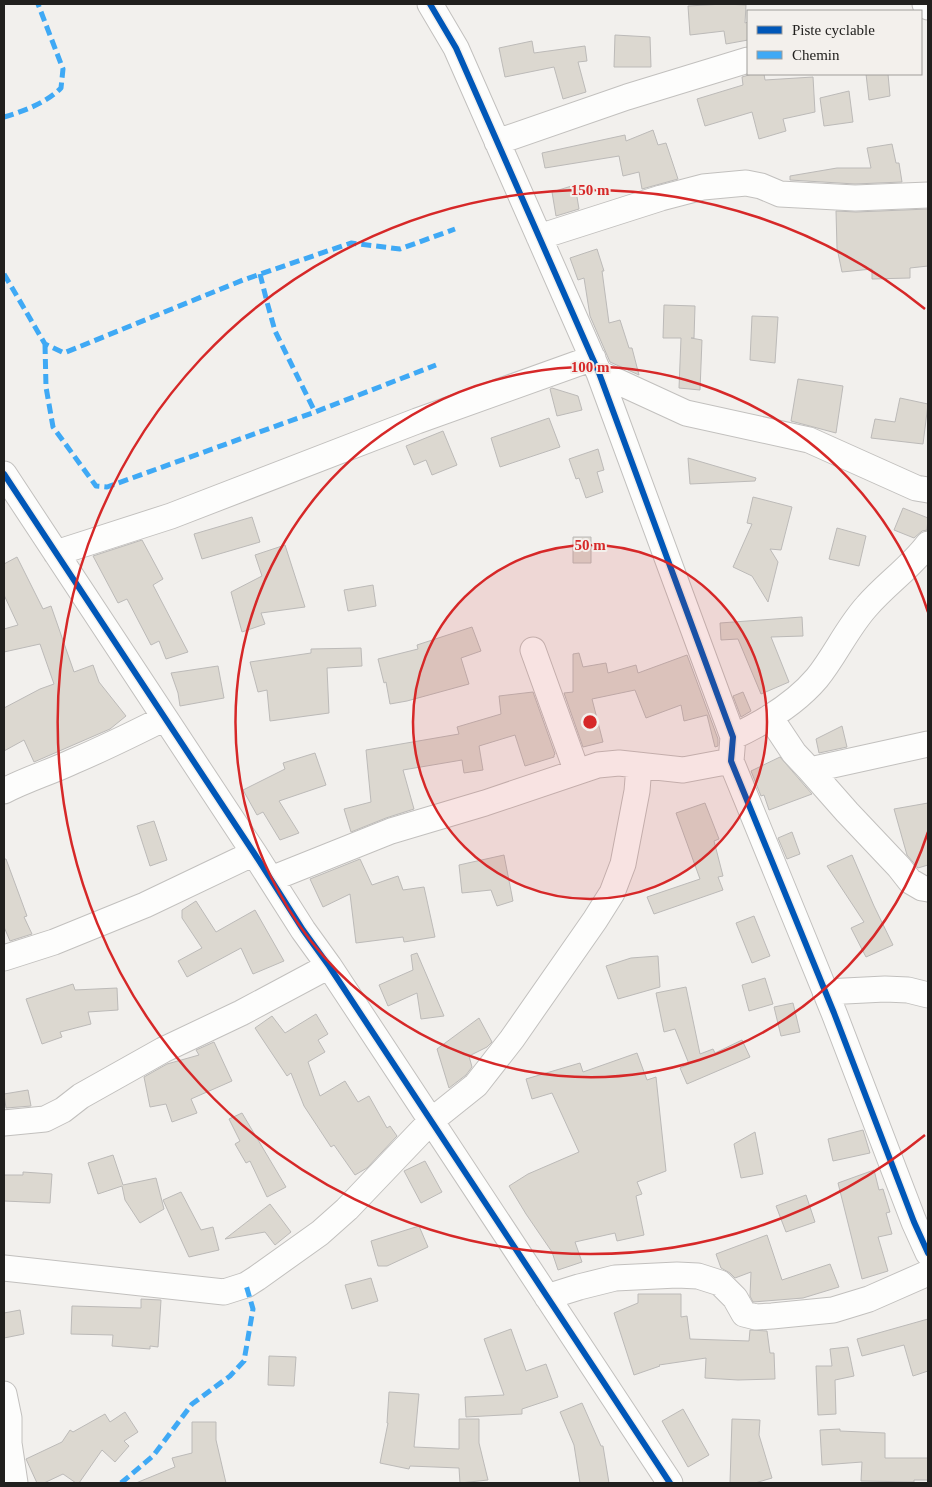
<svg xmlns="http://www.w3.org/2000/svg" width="932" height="1487" font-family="Georgia,serif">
  <rect width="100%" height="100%" fill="#f2f0ed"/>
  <!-- building -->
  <path fill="#dcd8d0" stroke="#bcbab8" d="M 724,4 L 746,5 L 745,23 L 748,22 L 748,40 L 726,44 L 724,31 L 690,35 L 688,6 Z
    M 615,35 L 650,37 L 651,67 L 614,67 Z
    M 532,41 L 534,53 L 585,46 L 587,61 L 578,62 L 586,92 L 563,99 L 554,67 L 505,77 L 499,48 Z
    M 752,74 L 764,74 L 765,80 L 813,77 L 815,112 L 783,119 L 786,131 L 759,139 L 752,112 L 705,126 L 697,99 L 743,85 L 742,77 Z
    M 866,74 L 888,74 L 890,96 L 869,100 Z
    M 849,91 L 853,122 L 824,126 L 820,98 Z
    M 653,130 L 658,145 L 666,143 L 678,179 L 642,189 L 639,172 L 623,176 L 619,156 L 545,168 L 542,153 L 625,135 L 626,141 Z
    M 892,144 L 896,163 L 899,163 L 902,182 L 855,184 L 790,180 L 790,176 L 837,168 L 871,168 L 867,148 Z
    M 575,185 L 579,209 L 556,216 L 552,192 Z
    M 928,209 L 928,266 L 910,268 L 910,278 L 872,279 L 872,269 L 842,272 L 837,248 L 836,211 L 856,212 Z
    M 597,249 L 604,271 L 602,271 L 609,323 L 620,320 L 629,348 L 632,348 L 639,375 L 610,362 L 590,316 L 584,278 L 578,280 L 570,258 Z
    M 664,305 L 695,306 L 694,338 L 691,338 L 702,340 L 700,390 L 679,388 L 681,338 L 663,338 Z
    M 752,316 L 778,317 L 775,363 L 750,360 Z
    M 798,379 L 843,386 L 836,433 L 791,421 Z
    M 552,388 L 578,396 L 582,410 L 557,416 L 550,389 Z
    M 900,398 L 928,404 L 923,444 L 871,438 L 875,419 L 895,422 Z
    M 549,418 L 560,447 L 500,467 L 491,438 Z
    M 443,431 L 457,465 L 432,475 L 426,460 L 414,465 L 406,446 Z
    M 598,449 L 604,470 L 597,472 L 603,492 L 586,498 L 579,478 L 576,479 L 569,459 Z
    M 688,458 L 756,478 L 755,481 L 690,484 Z
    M 753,497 L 792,507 L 781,550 L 770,549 L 778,562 L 768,602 L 752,576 L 733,567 L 752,524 L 747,523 Z
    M 903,508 L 928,518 L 927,530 L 922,531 L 914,538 L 894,530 Z
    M 252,517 L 260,542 L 202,559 L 194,534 Z
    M 837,528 L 866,536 L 859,566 L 829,559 Z
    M 573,537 L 591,537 L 591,563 L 573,563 Z
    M 142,540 L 163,579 L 153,585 L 188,652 L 166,659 L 159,641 L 151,645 L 127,599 L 118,603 L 93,556 Z
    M 285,545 L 305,607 L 261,613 L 265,624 L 242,632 L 231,592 L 262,576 L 255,555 Z
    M 17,557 L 43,609 L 51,606 L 74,672 L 93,665 L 99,682 L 126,716 L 110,729 L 34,762 L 24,740 L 4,751 L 4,708 L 40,689 L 54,684 L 40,644 L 4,652 L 4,629 L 18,625 L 4,595 L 4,564 Z
    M 373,585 L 376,606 L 348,611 L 344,590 Z
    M 802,617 L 803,636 L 771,637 L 789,682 L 761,694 L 738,639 L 721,640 L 720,623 Z
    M 472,627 L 481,651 L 461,658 L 469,684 L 407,701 L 390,704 L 386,682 L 384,683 L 378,659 L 418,649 L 417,645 Z
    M 361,648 L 362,666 L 327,668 L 329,713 L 270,721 L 267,690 L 258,692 L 250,662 L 311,653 L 311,649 Z
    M 579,653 L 583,667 L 606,663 L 608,673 L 636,665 L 638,673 L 687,655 L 718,739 L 718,746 L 715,747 L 707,715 L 684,721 L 681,705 L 646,718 L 635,690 L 592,699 L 603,742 L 583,747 L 564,693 L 573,692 L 573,654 Z
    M 218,666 L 224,698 L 180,706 L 178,693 L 171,673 Z
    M 533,692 L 555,754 L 554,755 L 554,757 L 525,766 L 515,735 L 479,746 L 483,770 L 464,773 L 462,760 L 403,770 L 414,809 L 386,818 L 351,832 L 344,809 L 371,802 L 366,750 L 459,734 L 457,727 L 501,714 L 499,696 Z
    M 743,692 L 751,711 L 741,717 L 733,696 Z
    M 842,726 L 847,747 L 819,753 L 816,739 Z
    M 315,753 L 326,785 L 279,801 L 299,833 L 280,840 L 263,812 L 257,815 L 243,790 L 285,769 L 283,763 Z
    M 780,757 L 812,794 L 769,810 L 764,795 L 761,796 L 751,771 Z
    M 705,803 L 719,839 L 714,841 L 723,876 L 718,877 L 723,890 L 654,914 L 647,897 L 700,879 L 676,813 Z
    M 928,803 L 928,865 L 918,868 L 907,855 L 894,809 Z
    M 154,821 L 167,860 L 150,866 L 137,826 Z
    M 792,832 L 800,854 L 787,859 L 778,838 Z
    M 504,855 L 513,901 L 497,906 L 491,890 L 462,893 L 459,865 Z
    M 852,855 L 874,906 L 893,945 L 866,957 L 851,928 L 864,922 L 827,866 Z
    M 4,859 L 6,859 L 27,916 L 24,917 L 32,934 L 10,941 L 4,927 Z
    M 360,859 L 372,885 L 398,876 L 403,890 L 424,887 L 435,937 L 404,942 L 403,937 L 356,943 L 350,894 L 323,907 L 310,879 Z
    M 196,901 L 216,932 L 255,910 L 284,961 L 253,974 L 241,948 L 187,977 L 178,961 L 202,948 L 182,918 L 182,910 Z
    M 754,916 L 770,956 L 752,963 L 736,923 Z
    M 417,953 L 444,1016 L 421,1019 L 417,993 L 388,1006 L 379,985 L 413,970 L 411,955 Z
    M 658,956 L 660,987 L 618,999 L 606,966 L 631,958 Z
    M 765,978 L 773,1004 L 749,1011 L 742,985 Z
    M 73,984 L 75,990 L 117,988 L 118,1010 L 88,1012 L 91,1024 L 60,1032 L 62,1037 L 42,1044 L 26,999 Z
    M 686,987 L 700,1054 L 713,1049 L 715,1053 L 742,1040 L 750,1057 L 687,1084 L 680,1068 L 689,1064 L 675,1029 L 664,1032 L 656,993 Z
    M 793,1003 L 800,1032 L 781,1036 L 774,1007 Z
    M 316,1014 L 328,1034 L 318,1040 L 325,1052 L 308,1062 L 320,1096 L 345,1081 L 358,1102 L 369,1096 L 387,1128 L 390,1126 L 397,1136 L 367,1168 L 355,1175 L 334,1145 L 331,1147 L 304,1106 L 291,1073 L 287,1076 L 255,1028 L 272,1016 L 285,1033 Z
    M 479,1018 L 492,1042 L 487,1047 L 469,1056 L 472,1067 L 466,1075 L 449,1088 L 437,1049 Z
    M 214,1042 L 232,1081 L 191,1099 L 197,1113 L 172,1122 L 166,1104 L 150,1107 L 144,1077 L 167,1064 L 199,1055 L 196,1050 Z
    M 637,1053 L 647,1080 L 656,1077 L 666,1171 L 637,1182 L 642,1194 L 636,1196 L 644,1235 L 617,1241 L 615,1233 L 575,1242 L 582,1262 L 558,1270 L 552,1252 L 526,1214 L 509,1186 L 528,1174 L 579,1152 L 552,1093 L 532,1099 L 526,1079 L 580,1063 L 583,1072 Z
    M 28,1090 L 31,1106 L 6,1108 L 4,1094 Z
    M 242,1113 L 286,1187 L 267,1197 L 250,1161 L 246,1163 L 235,1144 L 240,1141 L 229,1119 Z
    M 863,1130 L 870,1153 L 833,1161 L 828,1139 Z
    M 755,1132 L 763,1174 L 741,1178 L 734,1144 Z
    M 113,1155 L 123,1185 L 156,1178 L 164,1209 L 140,1223 L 125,1200 L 122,1186 L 98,1194 L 88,1163 Z
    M 425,1161 L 442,1192 L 421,1203 L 404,1171 Z
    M 874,1170 L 879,1190 L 883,1189 L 890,1212 L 886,1213 L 892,1234 L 878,1237 L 888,1271 L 862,1279 L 838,1183 Z
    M 23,1172 L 52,1174 L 50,1203 L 4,1201 L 4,1175 L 23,1175 Z
    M 181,1192 L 201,1230 L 213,1227 L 219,1250 L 189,1257 L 163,1200 Z
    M 806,1195 L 815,1222 L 786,1232 L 776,1206 Z
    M 270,1204 L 291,1232 L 275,1245 L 265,1232 L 225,1239 Z
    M 419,1226 L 428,1247 L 387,1266 L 378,1266 L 371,1241 Z
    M 767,1235 L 782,1280 L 830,1264 L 839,1287 L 803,1298 L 753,1302 L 750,1296 L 751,1272 L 735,1278 L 730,1273 L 721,1268 L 716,1254 Z
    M 371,1278 L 378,1301 L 352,1309 L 345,1285 Z
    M 638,1294 L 681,1294 L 681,1317 L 687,1316 L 690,1339 L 749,1341 L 750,1330 L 767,1331 L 770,1353 L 774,1353 L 775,1379 L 738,1380 L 705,1378 L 706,1358 L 659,1365 L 660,1366 L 634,1375 L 614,1313 L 638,1303 Z
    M 141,1299 L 161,1300 L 158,1347 L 150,1346 L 150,1349 L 112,1346 L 113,1335 L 71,1334 L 72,1306 L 141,1308 Z
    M 20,1310 L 24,1334 L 4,1338 L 4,1313 Z
    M 928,1319 L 928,1371 L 913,1376 L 904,1345 L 862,1356 L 857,1339 Z
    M 511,1329 L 526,1371 L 546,1364 L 558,1397 L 522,1409 L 522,1414 L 466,1417 L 465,1397 L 504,1395 L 484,1339 Z
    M 848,1347 L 854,1376 L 835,1380 L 836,1414 L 818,1415 L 816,1366 L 832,1366 L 830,1349 Z
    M 269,1356 L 296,1357 L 294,1386 L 268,1385 Z
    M 389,1392 L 419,1394 L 414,1447 L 459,1449 L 459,1419 L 479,1419 L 479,1443 L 488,1480 L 460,1483 L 459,1468 L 410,1466 L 409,1469 L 380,1463 L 388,1423 L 387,1423 Z
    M 582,1403 L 601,1446 L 603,1446 L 609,1483 L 580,1483 L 574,1445 L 560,1412 Z
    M 683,1409 L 709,1455 L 688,1467 L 662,1421 Z
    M 125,1412 L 138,1432 L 124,1441 L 129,1446 L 115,1462 L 102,1450 L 79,1483 L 76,1483 L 63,1474 L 44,1483 L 37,1483 L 26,1459 L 62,1442 L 70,1430 L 73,1432 L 105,1414 L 110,1422 Z
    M 732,1419 L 760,1420 L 759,1435 L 772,1478 L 755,1483 L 730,1483 Z
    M 192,1422 L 216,1422 L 216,1440 L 226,1483 L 136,1483 L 175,1467 L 172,1458 L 192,1453 Z
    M 840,1429 L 840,1431 L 885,1433 L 885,1458 L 928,1458 L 928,1480 L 914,1480 L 914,1482 L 861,1481 L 862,1462 L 822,1465 L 820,1430 Z"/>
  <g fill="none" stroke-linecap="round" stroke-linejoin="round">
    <!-- minor casing -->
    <g stroke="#c2c0be" stroke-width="27">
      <path id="minor" d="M 430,4 L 456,48 L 599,373 L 733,737 L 731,761 L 834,1013 L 914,1222 L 928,1253
        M 925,4 L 928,7
        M 497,142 L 627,97 L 748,60
        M 539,237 L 661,198 L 703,187 L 746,183 L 761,186 L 780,194 L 855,198 L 928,195
        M 599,373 L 686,413 L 809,440 L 916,488 L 928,490
        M 4,474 L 254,853 L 303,930 L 329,966 L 670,1483
        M 56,553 L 171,516 L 417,421 L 593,358
        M 533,650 L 577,772
        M 770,717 L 794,753 L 810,770 L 928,744
        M 733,737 C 763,723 795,704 817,678 C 835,656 847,628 867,606 C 886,584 910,568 928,544
        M 810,770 L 847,812 L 899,867 L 910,881 L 922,888 L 928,889
        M 4,791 C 27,779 51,772 74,761 C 105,748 135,733 165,718
        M 271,879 L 391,831 L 485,803 L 598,765 L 619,763 L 683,770 L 731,761
        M 4,958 L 54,942 L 145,905 L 254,853
        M 825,992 L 885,989 L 908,990 L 928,995
        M 4,1123 L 45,1119 L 63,1110 L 81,1096 L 163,1050 L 241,1013 L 329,966
        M 4,1268 L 224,1292 L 246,1285 L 257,1278 L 320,1233 L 347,1209 L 431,1121 L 476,1085 L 512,1039 L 595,920 L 612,893 L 623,864 L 637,791 L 639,766
        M 547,1297 L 579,1287 L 615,1278 L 677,1275 L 698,1276 L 720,1283 L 735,1298 L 744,1314 L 756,1317 L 772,1316 L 833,1310 L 869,1299 L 928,1273
        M 4,1394 L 9,1418 L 9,1443 L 15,1483"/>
    </g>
    <!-- minor -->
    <use href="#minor" stroke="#fdfdfc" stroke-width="25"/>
    <!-- quiet -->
    <path stroke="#3fa9f5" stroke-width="5" stroke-dasharray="10 5" stroke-linecap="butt" d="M 4,117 C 24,111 46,103 61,88 L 63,69 L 38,4
      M 4,274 L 45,344 L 64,353 L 243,280 L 351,243 L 400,249 L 455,229
      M 260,274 L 267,302 L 275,331 L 315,412
      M 45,344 L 46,387 L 53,427 L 96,486 L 107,487 L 315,412 L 436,365
      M 121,1483 L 153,1456 L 192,1404 L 230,1376 L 244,1361 L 253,1309 L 246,1285"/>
    <!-- cycleway casing -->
    <g stroke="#f3f0ec" stroke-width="9">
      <path id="cycleway" d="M 430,4 L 456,48 L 599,373 L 733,737 L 731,761 L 834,1013 L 914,1222 L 928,1253
        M 4,474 L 254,853 L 303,930 L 329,966 L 670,1483"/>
    </g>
    <!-- cycleway -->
    <use href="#cycleway" stroke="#0057b8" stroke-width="6"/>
  </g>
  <!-- distance rings -->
  <circle cx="590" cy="722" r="177" fill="#d62828" fill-opacity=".12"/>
  <g fill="none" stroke="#d62828" stroke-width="2.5">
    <circle cx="590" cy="722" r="177"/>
    <path d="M928 832A355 355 0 1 1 928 612"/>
    <path d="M925 1135A532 532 0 1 1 925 309"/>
  </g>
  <circle cx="590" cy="722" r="8" fill="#d62828" stroke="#f3f0ec" stroke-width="2.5"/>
  <g font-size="15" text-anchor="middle" font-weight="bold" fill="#d62828" stroke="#f3f0ec" stroke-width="4" stroke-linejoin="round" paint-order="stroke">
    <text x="590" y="195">150 m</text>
    <text x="590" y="372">100 m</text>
    <text x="590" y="550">50 m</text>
  </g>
  <!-- border -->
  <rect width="932" height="1487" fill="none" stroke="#21201e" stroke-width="10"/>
  <!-- legend -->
  <rect x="747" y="10" width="175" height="65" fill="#f3f0ec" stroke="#9f9d9a"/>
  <rect x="757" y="26" width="25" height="8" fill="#0057b8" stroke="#9f9d9a"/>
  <text x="792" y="35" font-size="15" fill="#21201e">Piste cyclable</text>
  <rect x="757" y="51" width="25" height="8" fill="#3fa9f5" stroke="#9f9d9a"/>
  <text x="792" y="60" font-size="15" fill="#21201e">Chemin</text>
</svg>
